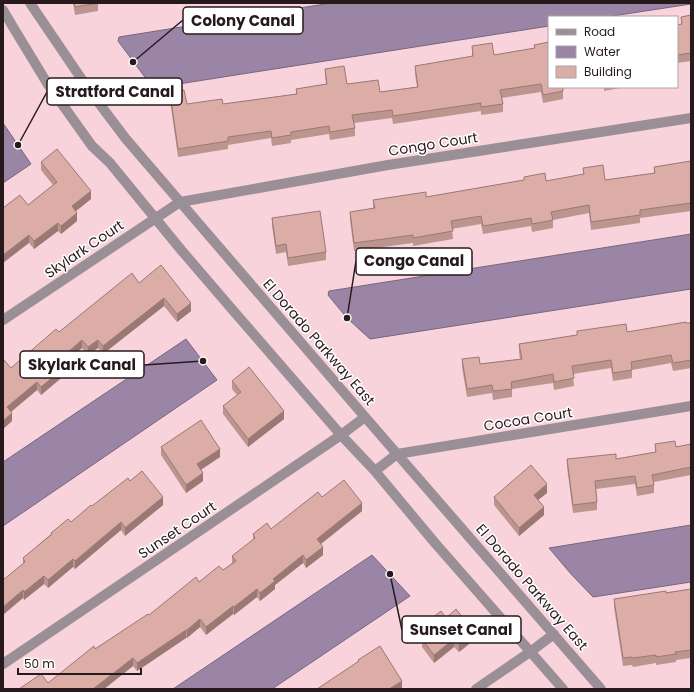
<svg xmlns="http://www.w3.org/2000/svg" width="694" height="692" font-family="Poppins,sans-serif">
  <rect width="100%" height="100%" fill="#f8d3db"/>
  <!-- water -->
  <path fill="#9b85a7" stroke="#78657e" d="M 331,3 L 691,3 L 691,4 L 606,17 L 549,17 L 549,26 L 153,88 L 118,41 L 119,37 Z
    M 3,123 L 31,164 L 3,183 Z
    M 691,234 L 691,289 L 370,339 L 347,318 L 328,295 L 329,291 Z
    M 186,339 L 217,380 L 3,526 L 3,462 Z
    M 691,525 L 691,582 L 593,597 L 571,574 L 549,548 Z
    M 372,555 L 410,596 L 272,689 L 173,689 Z"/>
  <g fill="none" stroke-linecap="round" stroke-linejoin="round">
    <!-- minor -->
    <path stroke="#9b8f97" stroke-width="10" d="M 30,3 L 89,90 L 126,139 L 365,417 L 601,689
      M 3,10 L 13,27 L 47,83 L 92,146 L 110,163 L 182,251 L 237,315 L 341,435 L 375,471 L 435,543 L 563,689
      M 3,320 L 180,202 L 388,165 L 691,118
      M 375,471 L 397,454 L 691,406
      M 3,664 L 341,435 L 365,417
      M 476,689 L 530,652 L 554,634"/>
  </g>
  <!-- wall -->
  <path fill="#bd958f" d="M 73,3 L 98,3 L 98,11 L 75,15 Z
    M 691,15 L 691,61 L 677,63 L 677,25 L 681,25 L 681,17 Z
    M 534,45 L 563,91 L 563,99 L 543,103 L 541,92 L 502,98 L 503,104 L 503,112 L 481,115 L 481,111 L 393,124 L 392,118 L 354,123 L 355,128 L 355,136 L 330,140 L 329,134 L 291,140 L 291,143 L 272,146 L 271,138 L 228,145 L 228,149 L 178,157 L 170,100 L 170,93 L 187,104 L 223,104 L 296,94 L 296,89 L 326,84 L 325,77 L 325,69 L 347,84 L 380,92 L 417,87 L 415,74 L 415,66 L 472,57 L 472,46 L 494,55 L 534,48 Z
    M 604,87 L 625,87 L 604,91 Z
    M 691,161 L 691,211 L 640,218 L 640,223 L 591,230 L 589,213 L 553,220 L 553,228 L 532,232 L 531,226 L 483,234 L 481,224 L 452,229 L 453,239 L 413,246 L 413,243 L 354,251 L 350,220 L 350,212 L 373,208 L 373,200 L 426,197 L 524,180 L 524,177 L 546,181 L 583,175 L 583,168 L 605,180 L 654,173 L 654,167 Z
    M 41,162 L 91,199 L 76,211 L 77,221 L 61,234 L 58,231 L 34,249 L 29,243 L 28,205 L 53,185 L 41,170 Z
    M 272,218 L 326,252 L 326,260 L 288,266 L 286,252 L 276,254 L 272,226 Z
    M 139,283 L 191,311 L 177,322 L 164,306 L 103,354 L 98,348 L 88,355 L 82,348 L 58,369 L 60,379 L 41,395 L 37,390 L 11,412 L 12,421 L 3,429 L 11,368 L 59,332 Z
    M 691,323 L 691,368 L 673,371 L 671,363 L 632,370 L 632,378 L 613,381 L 611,368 L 573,374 L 574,386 L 554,390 L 553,383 L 512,389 L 512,397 L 493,400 L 492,393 L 467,397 L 462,367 L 462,359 L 480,364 L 520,359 L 519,352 L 519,344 L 577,335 L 577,331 L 627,332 Z
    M 232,381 L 284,419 L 248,447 L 223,414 L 223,406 L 237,395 L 232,389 Z
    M 655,444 L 676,447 L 691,444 L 691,475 L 654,482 L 654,493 L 637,496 L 635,484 L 596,489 L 597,502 L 597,510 L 573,513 L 567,467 L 567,459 L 616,459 L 655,452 Z
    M 161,447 L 220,457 L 201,470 L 203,481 L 186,493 L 161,455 Z
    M 130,481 L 163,505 L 125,536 L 121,530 L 75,569 L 73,567 L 48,588 L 44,584 L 24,600 L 23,598 L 23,558 L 51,534 L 51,533 L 71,522 Z
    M 547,493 L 538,500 L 544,515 L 519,536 L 494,505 L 494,497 Z
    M 322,497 L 362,511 L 321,544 L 323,555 L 306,568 L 303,563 L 275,585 L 275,589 L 260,601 L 257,597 L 234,615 L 233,614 L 206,635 L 200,627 L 187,638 L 186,638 L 137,671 L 133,666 L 104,689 L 19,689 L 48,683 L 95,649 L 149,615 L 199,582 L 223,570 L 232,563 L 232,556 L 253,540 L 253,534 L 271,529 Z
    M 691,589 L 691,658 L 676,660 L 676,662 L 656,665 L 656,663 L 633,667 L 632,665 L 623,666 L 614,607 L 614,599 Z
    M 446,618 L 474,640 L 459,652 L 454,647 L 434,663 L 422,647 L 422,639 L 428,634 L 426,631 L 426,623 Z"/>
  <!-- shaded-wall -->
  <path fill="#9a7974" d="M 91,191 L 91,199 L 72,214 L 72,206 Z
    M 77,213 L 77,221 L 61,234 L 61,226 Z
    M 58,223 L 58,231 L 34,249 L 34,241 Z
    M 29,235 L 29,243 L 3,263 L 3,255 Z
    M 164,298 L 164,306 L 103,354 L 103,346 Z
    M 191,303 L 191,311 L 177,322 L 177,314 Z
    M 82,340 L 82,348 L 54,372 L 54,364 Z
    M 98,340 L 98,348 L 88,355 L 88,347 Z
    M 60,371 L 60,379 L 41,395 L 41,387 Z
    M 37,382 L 37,390 L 7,415 L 7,407 Z
    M 284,411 L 284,419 L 248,447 L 248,439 Z
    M 12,413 L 12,421 L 3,429 L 3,421 Z
    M 220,449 L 220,457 L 197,472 L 197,464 Z
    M 203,473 L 203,481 L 186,493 L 186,485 Z
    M 547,484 L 547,493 L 534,503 L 534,495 Z
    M 163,497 L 163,505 L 125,536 L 125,528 Z
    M 362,503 L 362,511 L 317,547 L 317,539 Z
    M 544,507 L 544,515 L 519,536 L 519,528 Z
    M 121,522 L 121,530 L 75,569 L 75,561 Z
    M 323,547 L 323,555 L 306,568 L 306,560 Z
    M 303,555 L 303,563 L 275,585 L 275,589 L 260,601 L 260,593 L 273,579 Z
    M 73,559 L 73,567 L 48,588 L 48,580 Z
    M 44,576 L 44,584 L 24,600 L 24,592 Z
    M 257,589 L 257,597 L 234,615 L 234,607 Z
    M 23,590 L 23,598 L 3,615 L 3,607 Z
    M 233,606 L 233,614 L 206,635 L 206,627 Z
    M 200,619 L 200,627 L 187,638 L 187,630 Z
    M 186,630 L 186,638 L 137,671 L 137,663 Z
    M 474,632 L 474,640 L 459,652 L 459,644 Z
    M 454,639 L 454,647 L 434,663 L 434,655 Z
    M 133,658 L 133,666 L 104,689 L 93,689 Z
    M 402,681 L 402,688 L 401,689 L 389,689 Z"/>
  <!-- building -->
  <path fill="#dcada6" stroke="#9a7974" d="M 74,3 L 98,3 L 75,7 Z
    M 691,15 L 691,53 L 677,55 L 677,25 L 682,24 L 681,17 Z
    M 549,42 L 549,87 L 563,87 L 563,91 L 543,95 L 541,84 L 500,90 L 503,104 L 481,107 L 481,103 L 393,116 L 392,110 L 352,115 L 355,128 L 330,132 L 329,126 L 291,132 L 291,135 L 272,138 L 271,131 L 228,137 L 228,141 L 178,149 L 170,93 L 184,90 L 187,104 L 222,99 L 223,104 L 297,94 L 296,89 L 327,84 L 325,69 L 344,66 L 347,84 L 378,80 L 380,92 L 418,87 L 415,66 L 473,56 L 472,46 L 492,43 L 494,55 L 535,48 L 534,45 Z
    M 57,149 L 91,191 L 72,206 L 77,213 L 61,226 L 58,223 L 34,241 L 29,235 L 3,255 L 3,208 L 20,195 L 28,205 L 57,182 L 41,162 Z
    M 691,161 L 691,203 L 640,210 L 640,215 L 591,222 L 589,205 L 551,212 L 553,220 L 532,224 L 531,218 L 483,226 L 481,216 L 451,221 L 453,231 L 413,238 L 413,235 L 354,243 L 350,212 L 375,208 L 373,200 L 426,192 L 426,197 L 524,180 L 524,177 L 545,173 L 546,181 L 584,174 L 583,168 L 603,165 L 605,180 L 655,173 L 654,167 Z
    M 320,211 L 326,252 L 288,258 L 286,244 L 276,246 L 272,218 Z
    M 161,265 L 191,303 L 177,314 L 164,298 L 103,346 L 98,340 L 88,347 L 82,340 L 54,364 L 60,371 L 41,387 L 37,382 L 7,407 L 12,413 L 3,421 L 3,359 L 11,368 L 56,329 L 59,332 L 132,273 L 139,283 Z
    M 686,322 L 686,323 L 691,323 L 691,360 L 673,363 L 671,355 L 631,362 L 632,370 L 613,373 L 611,360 L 572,366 L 574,378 L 554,382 L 553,374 L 511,382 L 512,389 L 493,391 L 492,385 L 467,389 L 462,359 L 479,357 L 480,364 L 522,359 L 519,344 L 577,335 L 577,331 L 626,324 L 627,332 Z
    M 249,367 L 284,411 L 248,439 L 223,406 L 241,392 L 232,381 Z
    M 201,420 L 220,449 L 197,464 L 203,473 L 186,485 L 161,447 Z
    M 675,441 L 676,447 L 691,444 L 691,467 L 652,475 L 654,485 L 637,488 L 635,476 L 595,481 L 597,502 L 573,505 L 567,459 L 616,454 L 616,459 L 656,452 L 655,444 Z
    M 531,465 L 547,484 L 534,495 L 544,507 L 519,528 L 494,497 Z
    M 142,471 L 163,497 L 125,528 L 121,522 L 75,561 L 73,559 L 48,580 L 44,576 L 24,592 L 23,590 L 3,607 L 3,580 L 25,562 L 23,558 L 52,534 L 51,533 L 68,519 L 71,522 L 91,505 L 92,506 L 128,478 L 130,481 Z
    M 344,480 L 362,503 L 317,539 L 323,547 L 306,560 L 303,555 L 273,579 L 275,581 L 260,593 L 257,589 L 234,607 L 233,606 L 206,627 L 200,619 L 187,630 L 186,630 L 137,663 L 133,658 L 93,689 L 86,689 L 86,688 L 85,689 L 19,689 L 41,674 L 48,683 L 94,646 L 95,649 L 148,614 L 149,615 L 196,577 L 199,582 L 219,566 L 223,570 L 236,561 L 232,556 L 255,538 L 253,534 L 267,523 L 271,529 L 318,492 L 322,497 Z
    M 691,589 L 691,650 L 675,652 L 676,654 L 656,657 L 656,655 L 633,658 L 632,657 L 623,658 L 614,599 L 666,591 L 666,593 Z
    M 456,609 L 474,632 L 459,644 L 454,639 L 434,655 L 422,639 L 432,631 L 426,623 L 441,611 L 446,618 Z
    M 380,646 L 402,681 L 389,689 L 317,689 L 359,661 L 358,660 Z"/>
  <g text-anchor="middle" stroke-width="3" stroke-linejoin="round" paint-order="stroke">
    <!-- street labels -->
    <g font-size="14" fill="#271a1d" stroke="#fff">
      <text transform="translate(433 144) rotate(-9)" y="5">Congo Court</text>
      <text transform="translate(84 249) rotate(-34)" y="5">Skylark Court</text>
      <text transform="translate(319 342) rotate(49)" y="5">El Dorado Parkway East</text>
      <text transform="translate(528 419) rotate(-9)" y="5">Cocoa Court</text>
      <text transform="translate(177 530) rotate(-34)" y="5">Sunset Court</text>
      <text transform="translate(532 587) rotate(49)" y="5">El Dorado Parkway East</text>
    </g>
  </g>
  <!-- callouts -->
  <path fill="none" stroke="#271a1d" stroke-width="1.5" d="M133 62L183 20M18 145L47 92M347 318L356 261M203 361L144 365M390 574L402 630"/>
  <g fill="#271a1d" stroke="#fff" stroke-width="1.5">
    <circle cx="133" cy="62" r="4"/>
    <circle cx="18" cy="145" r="4"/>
    <circle cx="347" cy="318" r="4"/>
    <circle cx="203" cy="361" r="4"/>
    <circle cx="390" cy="574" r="4"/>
  </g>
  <g fill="#fff" stroke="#271a1d" stroke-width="1.5">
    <rect x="183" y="7" width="120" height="27" rx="4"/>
    <rect x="47" y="78" width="135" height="27" rx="4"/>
    <rect x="356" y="248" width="116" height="27" rx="4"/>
    <rect x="20" y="351" width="124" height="27" rx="4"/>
    <rect x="402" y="616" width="119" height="27" rx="4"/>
  </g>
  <g font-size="15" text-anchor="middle" font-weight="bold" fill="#271a1d">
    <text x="243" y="26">Colony Canal</text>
    <text x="115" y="97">Stratford Canal</text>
    <text x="414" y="266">Congo Canal</text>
    <text x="82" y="370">Skylark Canal</text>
    <text x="461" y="635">Sunset Canal</text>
  </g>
  <!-- border -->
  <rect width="694" height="692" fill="none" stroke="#271a1d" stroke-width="8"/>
  <!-- legend -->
  <rect x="548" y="16" width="130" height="72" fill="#ffffff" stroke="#a9a3a5"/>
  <rect x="556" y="29" width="20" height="6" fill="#9b8f97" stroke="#a9a3a5"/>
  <text x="584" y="36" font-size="12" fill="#271a1d">Road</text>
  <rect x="556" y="46" width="20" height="12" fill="#9b85a7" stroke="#a9a3a5"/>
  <text x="584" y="56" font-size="12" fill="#271a1d">Water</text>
  <rect x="556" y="66" width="20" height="12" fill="#dcada6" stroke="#a9a3a5"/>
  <text x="584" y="76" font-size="12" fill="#271a1d">Building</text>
  <!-- scale -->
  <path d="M18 668v6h123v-6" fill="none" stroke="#271a1d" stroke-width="2"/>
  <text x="24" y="668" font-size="12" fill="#271a1d" stroke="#ffffff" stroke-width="3" paint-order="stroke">50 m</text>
</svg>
